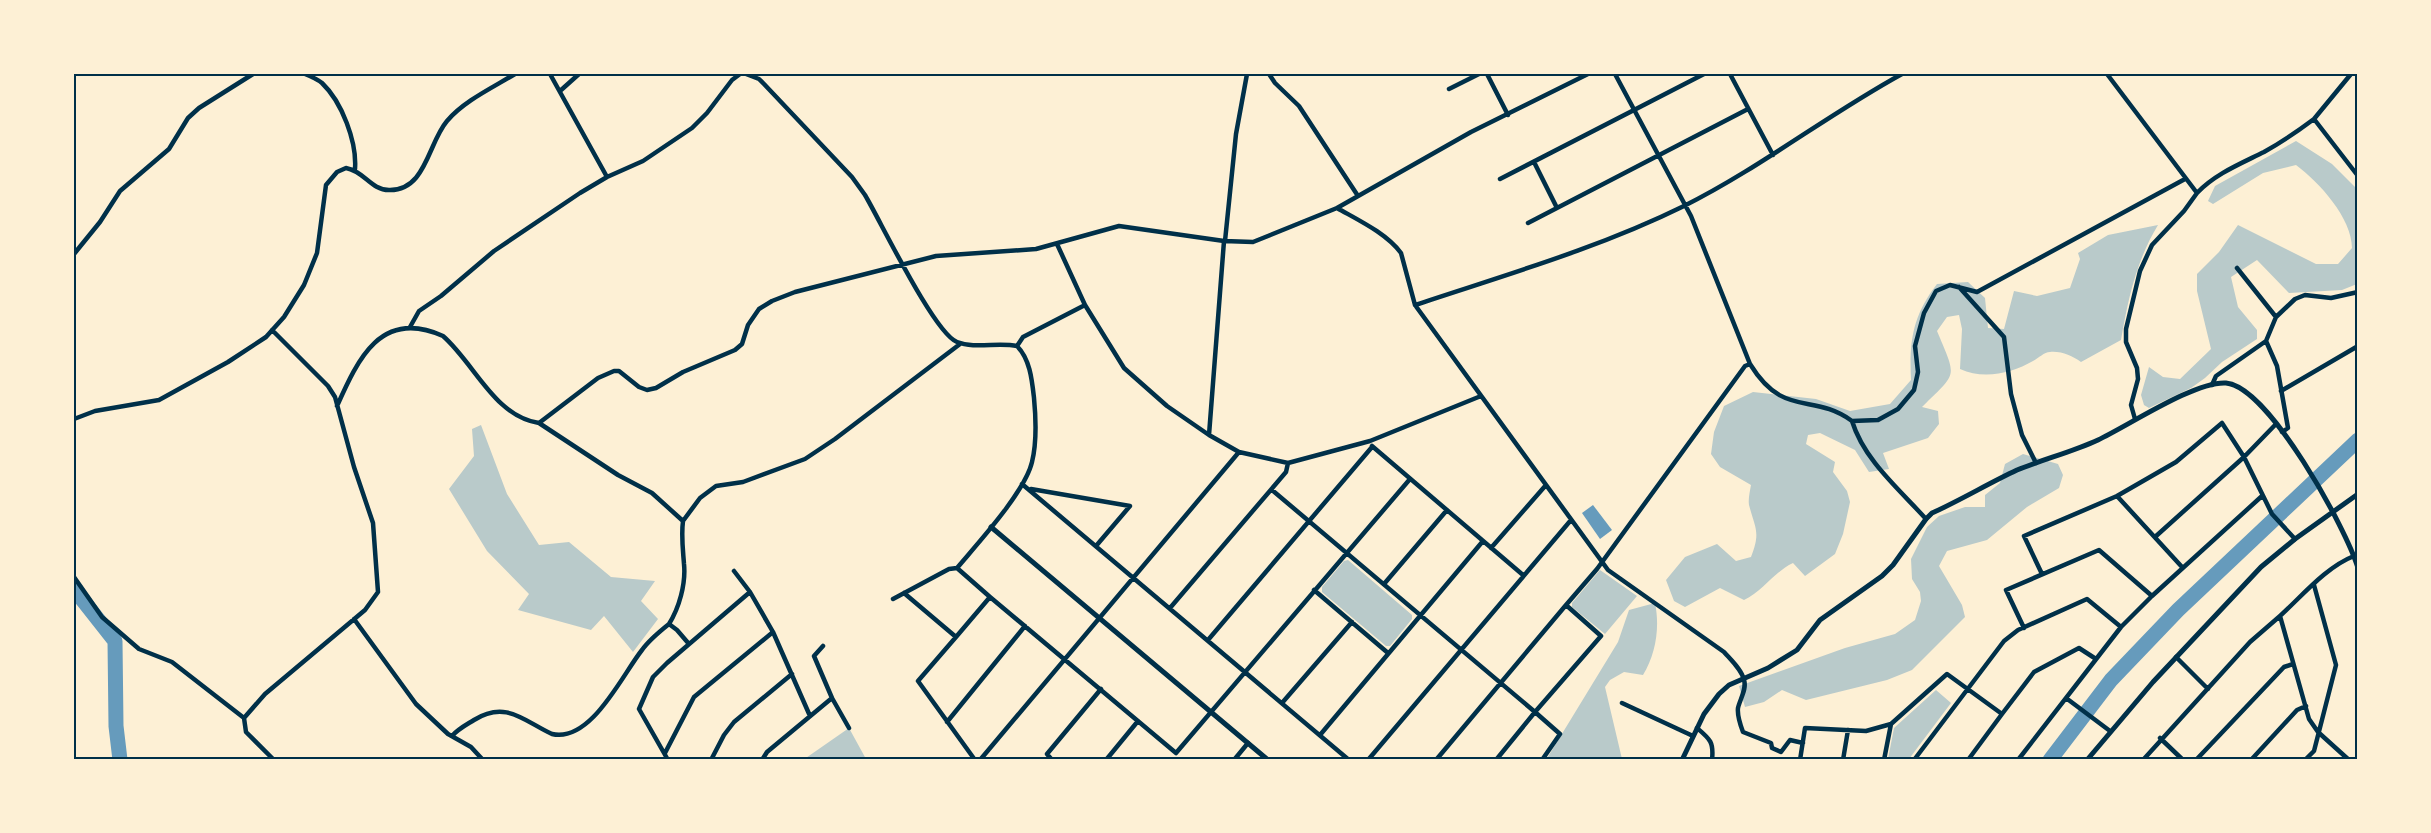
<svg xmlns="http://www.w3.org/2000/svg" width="2431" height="833" font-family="'Sofia Sans Condensed',sans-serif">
  <rect width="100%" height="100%" fill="#fdf0d5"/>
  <!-- green -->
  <path fill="#b9caca" d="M 2296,141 L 2332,164 L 2357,189 L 2357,284 L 2342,290 L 2289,293 L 2257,260 L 2231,277 L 2238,307 L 2257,330 L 2257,339 L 2222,362 L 2205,378 L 2191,388 L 2149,408 L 2144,405 L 2141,395 L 2149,367 L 2163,377 L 2180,379 L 2211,349 L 2197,291 L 2197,274 L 2219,252 L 2238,225 L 2316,264 L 2338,264 L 2352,248 C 2352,218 2319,182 2296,165 L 2263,173 L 2213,204 L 2208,201 L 2215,186 Z
    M 2158,225 C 2136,261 2128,300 2121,340 L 2081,362 C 2072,356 2062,351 2050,352 C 2044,352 2039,358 2033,361 C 2012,373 1984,380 1960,369 L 1962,329 L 1959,315 L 1947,317 L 1937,331 C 1957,379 1958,371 1922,407 L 1938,411 L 1939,424 L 1928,438 L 1883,453 L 1889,469 L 1869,472 L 1855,450 L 1820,433 L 1808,435 L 1806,444 L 1835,462 L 1833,472 L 1847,491 L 1850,502 L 1843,534 L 1835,554 L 1805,576 L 1793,563 C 1774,572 1763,591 1744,600 L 1720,588 L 1685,607 L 1674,601 L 1666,580 L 1685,557 L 1717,544 L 1736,561 L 1751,557 C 1761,532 1755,528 1749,505 C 1748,499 1750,491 1751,485 L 1720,467 L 1711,454 L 1714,432 L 1724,406 L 1753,392 L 1816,399 L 1850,411 L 1890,404 L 1911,380 C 1909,341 1913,315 1937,284 L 1968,282 L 1985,298 L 1988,328 L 2004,329 L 2014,291 L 2037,296 L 2070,288 L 2080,259 L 2078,253 L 2108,235 Z
    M 481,425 L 507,494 L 539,545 L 569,542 L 611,577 L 655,581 L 641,601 L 658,619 L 633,652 L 604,616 L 591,630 L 518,610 L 529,594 L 487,551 L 449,489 L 474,456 L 472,429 Z
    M 2023,454 L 2058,464 L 2063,475 L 2059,488 L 2027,507 L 1987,540 L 1947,551 L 1939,566 L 1962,605 L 1965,617 L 1912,670 L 1887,680 L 1806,700 L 1782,690 L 1764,702 L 1745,707 L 1739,686 L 1845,648 L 1895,634 L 1915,620 L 1921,601 L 1920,592 L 1912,579 L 1911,559 L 1927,527 L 1939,516 L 1965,507 L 1985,507 L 1985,495 L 2000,483 L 2005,464 Z
    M 1348,560 L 1412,615 L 1412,619 L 1390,646 L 1386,646 L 1322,592 L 1322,587 L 1344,561 Z
    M 1600,570 L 1637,596 L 1605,634 L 1572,607 L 1572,603 Z
    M 1655,603 C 1660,627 1656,654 1643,675 L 1624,672 L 1610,680 L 1605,687 L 1622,759 L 1546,760 L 1618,642 L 1629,610 Z
    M 1936,690 L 1951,703 L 1909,759 L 1888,759 L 1894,728 Z
    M 849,728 L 866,759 L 803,760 Z"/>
  <!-- water -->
  <path fill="#669bbc" d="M 1593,505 L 1612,530 L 1600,539 L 1582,513 Z"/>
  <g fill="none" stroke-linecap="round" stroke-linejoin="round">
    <!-- river -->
    <path stroke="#669bbc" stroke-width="15" d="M 74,589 L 115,641 L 116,726 L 120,760
      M 2050,760 L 2111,680 L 2178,610 L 2358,440"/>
    <!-- minor -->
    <path stroke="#003049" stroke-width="4.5" d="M 305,74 C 310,76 317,79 322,83 C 342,102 357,142 355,169
      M 550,74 L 607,177
      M 746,74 L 759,79 L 764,84 L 852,177 L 865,195 C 881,222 934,333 957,342 C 975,349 998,342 1017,346 C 1030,359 1032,380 1034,398 C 1036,419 1037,442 1032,462 C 1025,492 978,543 957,568 L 949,569 L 893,599
      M 1269,74 L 1275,83 L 1299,106 L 1358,196
      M 1487,74 L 1508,115
      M 1615,74 L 1691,216 L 1750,364
      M 1730,74 L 1773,155
      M 2107,74 L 2197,193 L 2184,211 L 2152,245 L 2140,271 L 2126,329 L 2126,342 L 2137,368 L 2138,379 L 2131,405 L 2135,419
      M 1449,89 L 1479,74
      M 560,91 L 579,74
      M 2314,119 L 2351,74
      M 1534,162 L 1557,208
      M 1500,179 L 1704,74
      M 2197,193 C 2215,174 2240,164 2264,152 C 2282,142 2298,131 2314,119 L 2358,176
      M 1337,208 C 1358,220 1386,233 1401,253 L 1415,305 L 1608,570 L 1724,652 C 1731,660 1742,670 1744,680 C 1747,689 1740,699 1738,708 C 1737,716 1740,724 1743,732 L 1771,743 L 1772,748 L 1781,752 L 1790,740 L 1803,743
      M 1528,223 L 1748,109
      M 1224,241 L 1209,435 L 1239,452 L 1288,463 L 1370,441 L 1481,396
      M 1225,241 L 1236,134 L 1247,74
      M 1057,244 L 1085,305 L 1124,368 L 1167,406 L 1209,435
      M 74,254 L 100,222 L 120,191 L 169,149 L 188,118 L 199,108 L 253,74
      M 2237,268 L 2276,317
      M 1959,287 L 2004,337 L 2011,394 L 2022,435 L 2036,463
      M 1415,305 C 1505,275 1599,248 1684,206 C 1760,168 1827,115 1902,74
      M 410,327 L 419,311 L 441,296 L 494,251 L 580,193 L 607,177 L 643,161 L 692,128 L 707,113 L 732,80 L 740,74
      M 272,330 L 328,386 L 335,397 L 354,467 L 373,523 L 378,592 L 365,610 L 265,694 L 244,718 L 246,732 L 274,760
      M 2266,341 L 2277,366 L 2288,428 L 2282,432
      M 1017,346 L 1023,337 L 1085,305
      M 2212,385 L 2216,376 L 2266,341 L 2276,317 L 2295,299 L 2305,295 L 2331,298 L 2358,292
      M 2281,391 L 2358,346
      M 337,406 C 358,359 381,308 443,336 C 475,364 494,416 539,423 L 598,378 L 614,371 L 619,371 L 639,387 L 647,390 L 656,388 L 683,372 L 735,350 L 742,344 L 748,325 L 759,309 L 772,301 L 795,292 L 936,256 L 1036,249 L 1119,226 L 1224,241 L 1253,242 L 1337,208 L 1471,132 L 1588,74
      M 74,419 L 95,411 L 159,400 L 228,362 L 266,337 L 284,317 L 304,285 L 317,253 L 326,185 L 337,172 L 346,168 C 364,171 371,190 389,190 C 426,191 428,143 447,121 C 464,101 492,88 515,74
      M 1852,421 L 1878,420 L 1898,409 L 1914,390 L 1918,372 L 1915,346 L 1924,313 L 1936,291 L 1950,285 L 1977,292 L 2185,179
      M 539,423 L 618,475 L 652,493 L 683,521 L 700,498 L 716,486 L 743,482 L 805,459 L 835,439 L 960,344
      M 1372,446 L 1523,575
      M 1022,484 L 1349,760
      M 1031,489 L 1130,506 L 1096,546
      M 1272,490 L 1535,712 L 1496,760
      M 2117,496 L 2182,567
      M 2155,537 L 2244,457 L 2276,424
      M 1491,548 L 1546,485
      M 957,568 L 990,597
      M 734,571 L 750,592
      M 2042,574 L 2024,536 L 2117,496 L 2176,462 L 2222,423 L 2244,457 L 2272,514 L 2295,539
      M 74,577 L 102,617 L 139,649 L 172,662 L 244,718
      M 1384,584 L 1447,510
      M 1314,590 L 1388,653
      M 904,593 L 956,637 L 990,597 L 1176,753 L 1410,479
      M 1170,608 L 1286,472 L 1288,463
      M 354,619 L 416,704 L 448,734 L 471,747 L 483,760
      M 669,624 C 679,608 686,584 684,564 C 683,550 681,536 683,521
      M 2024,628 L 2006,590 L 2099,550 L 2152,596
      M 956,637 L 918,681 L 975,760
      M 1208,640 L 1372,447
      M 2176,657 L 2208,689
      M 832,698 L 849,728
      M 2066,698 L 2110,731
      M 1282,703 L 1352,622
      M 1622,703 L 1693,736
      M 947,722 L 1025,626
      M 1891,724 L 1947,674 L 2002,714 L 2034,672 L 2079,648 L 2096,659
      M 1697,728 C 1710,739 1714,742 1712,760
      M 1320,735 L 1483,541
      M 452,736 C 458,729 466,725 474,720 C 506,700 524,721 552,734 C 591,743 622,675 642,650 C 649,640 659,632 669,624 L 677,630 L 689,644
      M 2160,738 L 2183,760
      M 665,753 L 694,697 L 773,632
      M 668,760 L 639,709 L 653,677 L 667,663 L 750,592 L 773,632 L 810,716
      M 711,760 L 724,735 L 734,722 L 792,674
      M 762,760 L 767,752 L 832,698 L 814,656 L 823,646
      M 980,760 L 1239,452
      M 1052,760 L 1047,754 L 1101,689
      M 1106,760 L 1138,721
      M 1234,760 L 1248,743
      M 1368,760 L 1571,520
      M 1436,760 L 1566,605
      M 1542,760 L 1560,734 L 1535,712 L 1601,636 L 1566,605 L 1597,569 L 1745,366 L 1750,364 C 1784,419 1812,392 1852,421 C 1864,460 1899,489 1926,519
      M 1800,760 L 1805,728 L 1866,731 L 1891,724 L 1884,760
      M 1843,760 L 1848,730
      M 1914,760 L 2004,641 L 2018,630 L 2087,599 L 2121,627
      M 1968,760 L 2002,714
      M 2018,760 L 2121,627 L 2152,596 L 2262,496
      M 2143,760 L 2250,642 L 2280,616
      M 2196,760 L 2284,667 L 2293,664
      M 2251,760 L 2297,710 L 2306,706
      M 2305,760 L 2314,751 L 2336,665 L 2314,585
      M 2349,760 L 2318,732 L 2309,719 L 2280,616 C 2302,596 2326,567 2354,556"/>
    <!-- tertiary -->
    <path stroke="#003049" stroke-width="5" d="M 991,527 L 1268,760
      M 1682,760 L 1704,714 L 1719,694 L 1729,685 L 1768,668 L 1797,650 L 1820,620 L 1882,576 L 1893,565 L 1926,519 L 1932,513 C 1961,500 1989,483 2017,470 C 2044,459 2072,452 2098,440 C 2128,426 2195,381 2226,383 C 2269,387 2346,528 2358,568
      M 2087,760 L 2153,682 L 2261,567 L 2295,539 L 2358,494"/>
  </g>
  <!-- border -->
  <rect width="2431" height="833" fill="none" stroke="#fdf0d5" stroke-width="150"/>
  <rect x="75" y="75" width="2281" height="683" fill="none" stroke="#003049" stroke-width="2"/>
</svg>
